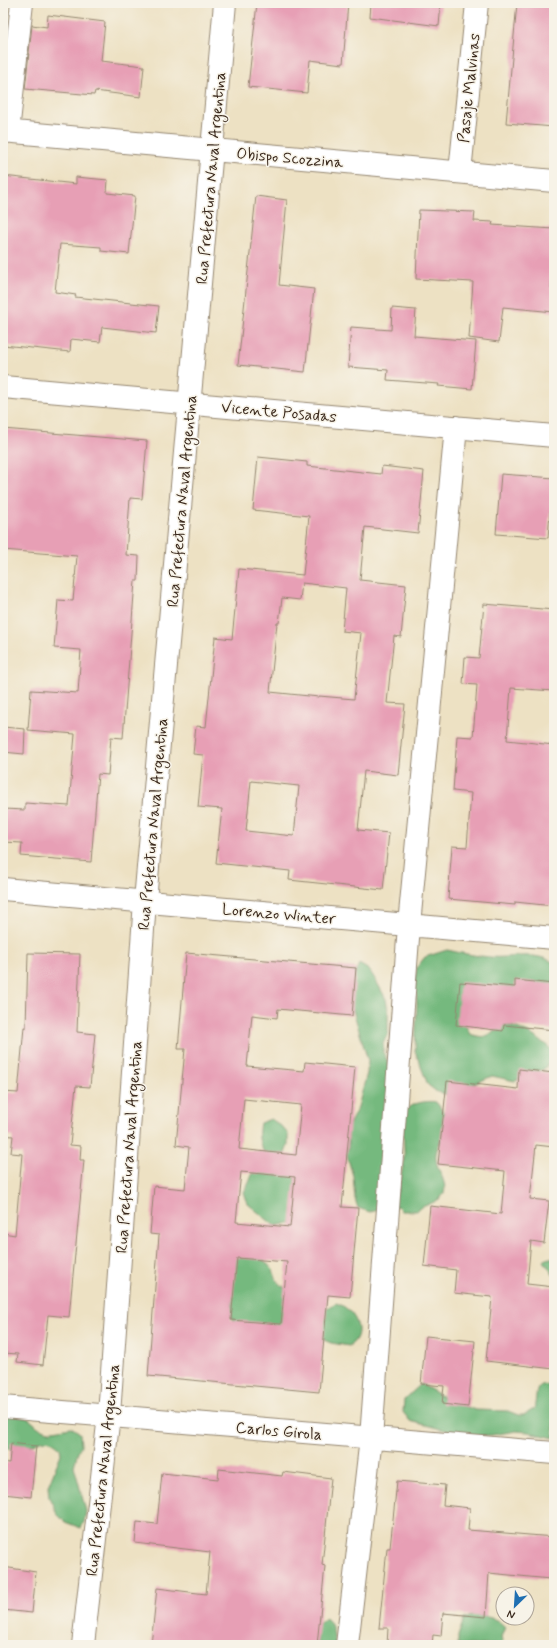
<svg xmlns="http://www.w3.org/2000/svg" width="557" height="1648" font-family="Mynerve,sans-serif">
  <rect width="100%" height="100%" fill="#f7f3e8"/>
  <filter id="ink" filterUnits="userSpaceOnUse"><feTurbulence type="fractalNoise" baseFrequency=".025" numOctaves="2"/><feDisplacementMap in="SourceGraphic" scale="8" xChannelSelector="R" yChannelSelector="G"/><feConvolveMatrix kernelMatrix="1 2 1 2 8 2 1 2 1" color-interpolation-filters="sRGB"/></filter>
  <filter id="wash" filterUnits="userSpaceOnUse"><feTurbulence type="fractalNoise" baseFrequency=".012" numOctaves="4" result="noise"/><feDisplacementMap in="SourceGraphic" scale="16" xChannelSelector="R" yChannelSelector="G"/><feGaussianBlur stdDeviation="0.9" result="paint"/><feColorMatrix in="noise" values="0 0 0 0 0 0 0 0 0 0 0 0 0 0 0 0 0 1.4 0 .05"/><feComposite in="paint" operator="in"/></filter>
  <g filter="url(#wash)">
    <rect width="100%" height="100%" fill="#ede1c3"/>
    <!-- forest -->
    <path fill="#74b97e" stroke="#58724e" d="M 447,950 C 461,953 475,956 490,957 C 510,959 535,950 554,963 L 554,985 L 465,1024 L 470,1034 C 485,1039 489,1037 499,1025 C 518,1025 536,1036 551,1049 L 551,1060 L 544,1069 L 515,1081 L 492,1076 L 449,1095 L 437,1092 L 428,1085 L 415,1051 L 417,1004 L 415,979 L 417,967 L 425,957 Z
      M 359,964 L 369,970 L 375,979 L 386,999 L 388,1010 L 388,1033 L 383,1043 L 384,1054 L 394,1075 L 398,1192 C 400,1181 403,1169 404,1158 C 405,1146 401,1121 405,1111 C 409,1103 429,1100 436,1102 C 461,1130 433,1139 436,1160 C 437,1170 448,1183 444,1193 C 440,1203 424,1204 416,1211 L 401,1211 L 398,1206 L 370,1212 L 358,1208 L 355,1199 L 353,1176 L 346,1152 L 348,1149 L 348,1127 L 358,1107 L 367,1073 L 368,1061 L 351,1003 L 352,980 Z
      M 271,1119 L 280,1125 L 288,1134 L 288,1145 L 284,1156 L 293,1177 L 307,1194 L 298,1221 L 275,1226 L 248,1204 L 244,1192 C 253,1178 253,1165 264,1152 C 258,1142 258,1134 260,1123 Z
      M 236,1252 L 261,1257 L 273,1270 L 277,1281 L 299,1301 L 327,1308 L 336,1303 C 354,1308 368,1334 349,1346 L 331,1343 L 314,1336 L 236,1325 L 231,1315 Z
      M 554,1257 L 554,1276 L 544,1261 L 546,1259 Z
      M 421,1384 L 447,1399 L 475,1410 L 508,1411 L 518,1415 L 524,1415 L 534,1409 C 538,1394 532,1381 554,1385 L 554,1438 L 528,1432 L 516,1431 L 492,1435 L 468,1436 L 410,1421 L 403,1412 L 404,1400 Z
      M 3,1411 L 29,1419 L 38,1427 L 48,1431 L 71,1427 L 80,1433 L 81,1445 L 77,1455 L 74,1466 L 86,1511 L 84,1522 L 81,1528 L 65,1522 L 57,1514 L 49,1497 L 48,1486 L 61,1454 L 60,1448 C 43,1429 32,1451 12,1450 C 10,1450 6,1448 3,1447 Z
      M 474,1615 C 487,1617 496,1617 505,1627 L 501,1637 L 503,1645 L 458,1645 L 458,1636 L 464,1619 Z
      M 326,1618 C 335,1626 332,1635 336,1645 L 317,1645 L 317,1625 Z"/>
    <g id="blocks">
      <!-- building -->
      <path fill="#e79fb5" fill-rule="evenodd" d="M 257,3 L 348,3 L 343,64 L 310,60 L 307,93 L 248,87 Z
        M 371,3 L 441,3 L 439,26 L 370,17 Z
        M 517,3 L 554,3 L 554,127 L 506,123 Z
        M 48,15 L 105,22 L 101,61 L 144,66 L 141,97 L 95,91 L 94,95 L 25,89 L 32,25 L 47,27 Z
        M 3,21 L 7,22 L 3,62 Z
        M 3,176 L 76,184 L 76,177 L 108,180 L 107,193 L 135,196 L 129,254 L 101,251 L 101,247 L 60,244 L 55,292 L 76,295 L 75,297 L 159,306 L 156,333 L 102,327 L 100,342 L 71,339 L 70,352 L 3,345 Z
        M 256,196 L 287,200 L 279,285 L 314,289 L 305,372 L 238,365 Z
        M 419,210 L 475,212 L 474,221 L 493,222 L 492,225 L 554,229 L 551,289 L 554,289 L 554,312 L 503,307 L 499,342 L 469,338 L 473,282 L 416,279 Z
        M 392,308 L 416,310 L 414,336 L 476,341 L 472,389 L 438,386 L 439,384 L 387,380 L 388,370 L 348,367 L 351,327 L 391,330 Z
        M 3,429 L 147,441 L 142,499 L 130,498 L 126,555 L 139,556 L 138,581 L 135,581 L 123,738 L 111,737 L 108,775 L 98,774 L 91,862 L 21,856 L 22,843 L 3,842 L 3,809 L 25,810 L 25,803 L 69,806 L 75,734 L 28,730 L 31,690 L 78,693 L 81,650 L 54,648 L 58,600 L 73,601 L 77,556 L 3,550 Z
        M 258,457 L 307,462 L 307,466 L 381,474 L 382,466 L 424,471 L 418,533 L 365,527 L 360,580 L 406,585 L 401,637 L 394,636 L 387,703 L 405,704 L 398,775 L 364,771 L 358,830 L 389,833 L 383,890 L 289,880 L 290,871 L 216,863 L 222,809 L 198,807 L 203,755 L 193,754 L 196,726 L 206,727 L 215,637 L 232,639 L 239,569 L 303,575 L 309,516 L 253,510 ZM 302,583 L 346,588 L 342,631 L 361,633 L 354,699 L 319,696 L 319,697 L 270,692 L 277,623 L 279,623 L 282,598 L 300,600 ZM 251,781 L 299,786 L 294,836 L 246,831 Z
        M 501,474 L 554,478 L 554,512 L 550,512 L 548,538 L 496,534 Z
        M 484,604 L 554,610 L 554,691 L 511,688 L 507,740 L 554,745 L 554,906 L 515,902 L 515,905 L 448,899 L 452,846 L 467,847 L 471,793 L 453,791 L 457,736 L 473,737 L 477,685 L 463,684 L 465,657 L 479,658 Z
        M 3,727 L 25,729 L 24,754 L 3,752 Z
        M 28,953 L 80,954 L 77,1032 L 95,1034 L 90,1087 L 76,1086 L 70,1145 L 81,1146 L 80,1160 L 84,1160 L 69,1317 L 48,1315 L 43,1365 L 17,1362 L 18,1354 L 3,1353 L 3,1233 L 15,1235 L 22,1154 L 11,1153 L 13,1136 L 3,1135 L 3,1092 L 18,1093 L 24,1027 L 26,1028 Z
        M 186,953 L 356,968 L 352,1016 L 278,1009 L 277,1018 L 252,1015 L 247,1066 L 304,1071 L 305,1062 L 355,1067 L 342,1207 L 358,1208 L 350,1297 L 328,1295 L 319,1392 L 148,1376 L 159,1235 L 150,1234 L 154,1186 L 185,1189 L 189,1147 L 176,1145 L 185,1049 L 178,1049 ZM 244,1099 L 301,1105 L 296,1155 L 239,1149 ZM 241,1172 L 295,1177 L 290,1227 L 236,1222 ZM 237,1258 L 287,1262 L 281,1324 L 231,1320 Z
        M 515,980 L 554,984 L 554,1030 L 504,1025 L 503,1031 L 456,1025 L 460,982 L 515,987 Z
        M 519,1069 L 554,1073 L 554,1147 L 536,1145 L 530,1199 L 549,1201 L 544,1243 L 531,1241 L 527,1284 L 554,1287 L 554,1369 L 486,1361 L 492,1297 L 454,1293 L 456,1270 L 424,1266 L 430,1206 L 501,1214 L 505,1171 L 438,1164 L 447,1081 L 518,1089 Z
        M 426,1336 L 475,1341 L 468,1407 L 442,1404 L 444,1386 L 421,1384 Z
        M 11,1443 L 36,1446 L 31,1497 L 3,1494 L 3,1462 L 9,1463 Z
        M 219,1469 L 282,1476 L 283,1472 L 331,1478 L 322,1565 L 325,1566 L 317,1645 L 151,1645 L 157,1588 L 206,1594 L 210,1552 L 135,1543 L 137,1522 L 157,1524 L 162,1473 L 218,1479 Z
        M 397,1481 L 445,1485 L 443,1505 L 470,1508 L 468,1530 L 554,1537 L 550,1579 L 489,1573 L 486,1617 L 443,1613 L 441,1636 L 433,1635 L 432,1645 L 387,1645 L 388,1628 L 379,1628 L 387,1548 L 390,1548 Z
        M 3,1567 L 36,1572 L 32,1613 L 3,1610 Z"/>
    </g>
  </g>
  <g filter="url(#ink)">
    <use href="#blocks" fill-opacity="0" stroke="#948670" stroke-width="1"/>
    <g fill="none" stroke-linecap="round" stroke-linejoin="round">
      <!-- minor casing -->
      <g stroke="#948670" stroke-width="24">
        <path id="minor" d="M 3,131 L 554,181
          M 8,132 L 22,3
          M 460,172 L 477,3
          M 3,387 L 554,436
          M 3,889 L 554,938
          M 3,1407 L 554,1453
          M 83,1645 L 109,1415 L 145,901 L 225,3
          M 347,1645 L 371,1438 L 409,925 L 456,427"/>
      </g>
      <!-- minor -->
      <use href="#minor" stroke="#fff" stroke-width="22"/>
    </g>
  </g>
  <g text-anchor="middle" stroke-width="3" stroke-linejoin="round" paint-order="stroke">
    <!-- street labels -->
    <g font-size="16" fill="#3b2a1e" stroke="#f7f3e8">
      <text transform="translate(468 88) rotate(-84)" y="6">Pasaje Malvinas</text>
      <text transform="translate(290 157) rotate(5)" y="6">Obispo Scozzina</text>
      <text transform="translate(210 178) rotate(-85)" y="6">Rua Prefectura Naval Argentina</text>
      <text transform="translate(279 411) rotate(5)" y="6">Vicente Posadas</text>
      <text transform="translate(181 501) rotate(-85)" y="6">Rua Prefectura Naval Argentina</text>
      <text transform="translate(152 824) rotate(-85)" y="6">Rua Prefectura Naval Argentina</text>
      <text transform="translate(279 913) rotate(5)" y="6">Lorenzo Winter</text>
      <text transform="translate(128 1147) rotate(-86)" y="6">Rua Prefectura Naval Argentina</text>
      <text transform="translate(279 1430) rotate(5)" y="6">Carlos Girola</text>
      <text transform="translate(102 1470) rotate(-84)" y="6">Rua Prefectura Naval Argentina</text>
    </g>
  </g>
  <!-- margin -->
  <rect width="557" height="1648" fill="none" stroke="#f7f3e8" stroke-width="16"/>
  <!-- north arrow -->
  <g transform="translate(515 1606) rotate(205)"><circle r="19" fill="#f7f3e8" stroke="#aca397"/>
  <path d="M0-3L7 15L0 10L-7 15Z" fill="#1f6fb2"/>
  <text y="-6" font-size="11" font-weight="bold" text-anchor="middle" fill="#3b2a1e">N</text>
  </g>
</svg>
